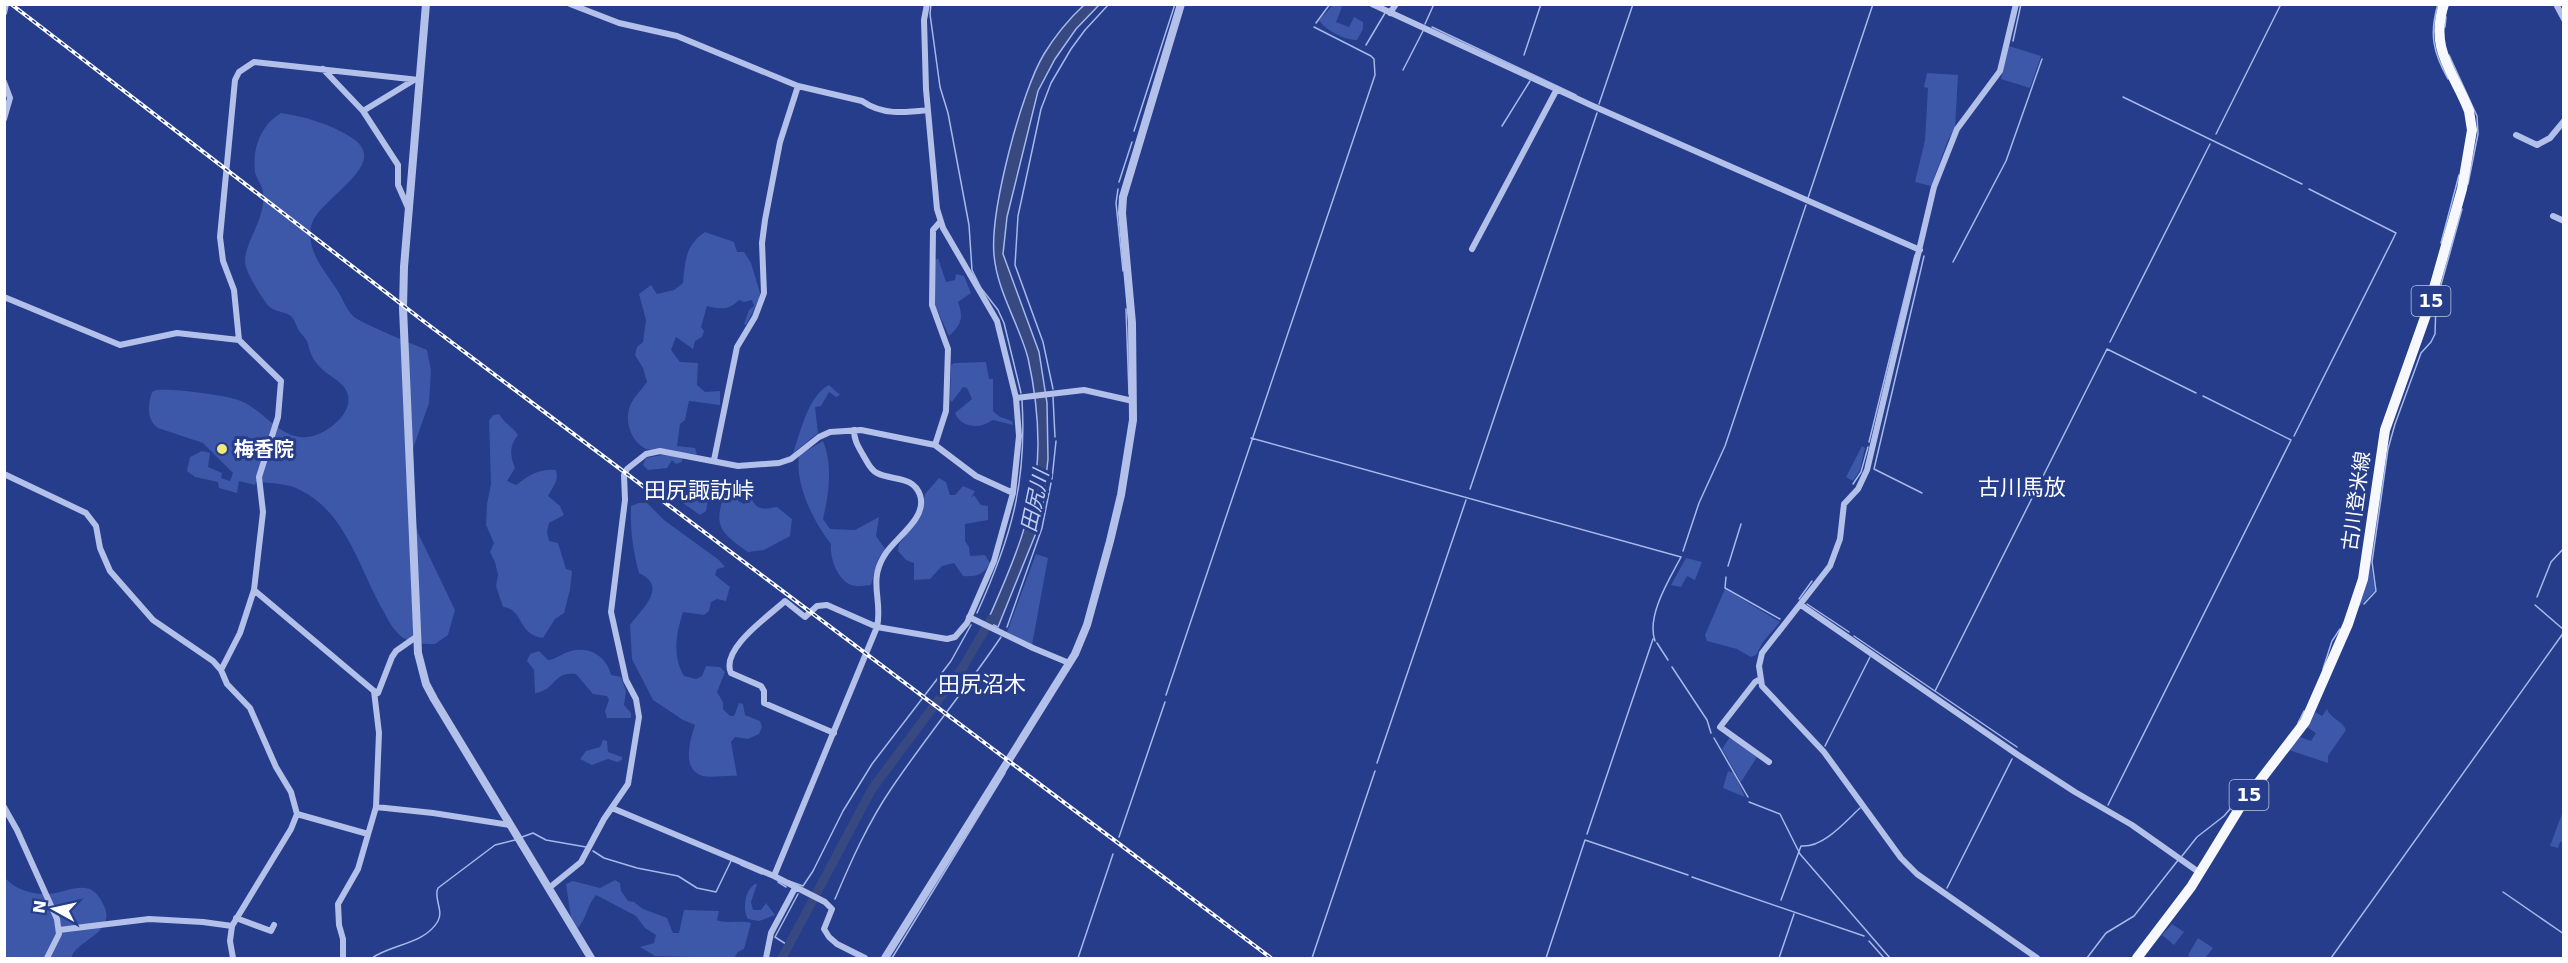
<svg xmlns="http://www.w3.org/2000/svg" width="2568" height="963" font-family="'DejaVu Sans','Noto Sans JP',sans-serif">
  <rect width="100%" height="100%" fill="#253d8a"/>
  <!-- green -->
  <path fill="#3d57a9" d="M 1334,4 L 1342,7 L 1336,22 L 1349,27 L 1354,17 L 1363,22 L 1363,29 L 1357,40 C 1344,40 1325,30 1319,20 Z
    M 2009,46 L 2041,56 L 2030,88 L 2001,79 Z
    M 1927,73 L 1958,75 L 1955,129 L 1948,140 L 1931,186 L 1915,182 L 1925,140 L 1928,88 L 1924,87 Z
    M 281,113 C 305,117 328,123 349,136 C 397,164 316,198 311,227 C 306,252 327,273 339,293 C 343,300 347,310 353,316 C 360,323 413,344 427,350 L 431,370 L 429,403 L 408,463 L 407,484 L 418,533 L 455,610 L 448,635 L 435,644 C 426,644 416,644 407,640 C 396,635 389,622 384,612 C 360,571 347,514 302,491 C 288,483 271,483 256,482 L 255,485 L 239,481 L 237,493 L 219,488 L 218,482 L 195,477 L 187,471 L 190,457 L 202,451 L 210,453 L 208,467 L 222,473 L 221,478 L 230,481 L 233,473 L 203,443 L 158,428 C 146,419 148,405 152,392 L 156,390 C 172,388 227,395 241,401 C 267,412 284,446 316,435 C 333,429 359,407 344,387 C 338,379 327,375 320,367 C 313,360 310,353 308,344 C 307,338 300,334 298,329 C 296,325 294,319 292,317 C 287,312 277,312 271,308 C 265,304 250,278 247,270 C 237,247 270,220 262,188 C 260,183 256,177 255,172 C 252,148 261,125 281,113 Z
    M 705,232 L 734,242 L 737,252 L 744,252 L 751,263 L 760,293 L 759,299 L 746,325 L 744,324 L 749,310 L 754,306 L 752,300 L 744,302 L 739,300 C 728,311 720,309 707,306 L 701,327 L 704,331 L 702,337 L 695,341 L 693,349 L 676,337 L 671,350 L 680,362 L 698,363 L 697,385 L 705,392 L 720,391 L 720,405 L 689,401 L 685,420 L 680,424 L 677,446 L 695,448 L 697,454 C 689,454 650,450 646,449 C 632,442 625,424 629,409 C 631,400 642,389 647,382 L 643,368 L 635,355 L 637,347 L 643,342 L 646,320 L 639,294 L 651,285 L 657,294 L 674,290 L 683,283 C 685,262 685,245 705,232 Z
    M 938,258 L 946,282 L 955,280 L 956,274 L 964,276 L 971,293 L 958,302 C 964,318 961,325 949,336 L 934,303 L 935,261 Z
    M 986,362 L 989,379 L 993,379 L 993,411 L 1000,417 L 1012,421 L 1013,425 L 993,420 C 980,429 962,429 955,413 L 972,399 L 967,388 L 963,387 L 952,402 L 950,400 L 951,365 L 954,363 Z
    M 829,385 L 840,395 L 836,397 L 829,392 L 821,406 L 815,407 L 818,433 L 793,453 C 801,431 808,396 829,385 Z
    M 499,414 C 505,424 513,427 518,435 C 509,446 510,455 515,468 L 507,481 L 516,485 C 529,475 540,468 556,470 C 559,482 553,486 548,496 L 560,506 L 564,515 L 549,523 L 547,532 L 549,541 L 558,543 L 566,569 L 572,571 L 570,590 L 564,613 L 555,619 L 543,638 C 517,635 524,609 503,607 L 496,586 L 498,575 L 495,562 L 490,552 L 494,543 L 486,525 L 487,504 L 491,484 L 489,421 L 493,415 Z
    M 823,441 C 833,465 829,494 823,519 L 830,529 L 855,530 L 879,517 L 876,536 L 885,549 L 878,559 L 871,585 C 866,585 860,587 856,586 C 839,585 829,558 831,544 C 813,521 795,485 799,455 Z
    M 1862,446 L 1865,448 L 1860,470 L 1853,481 L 1846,477 Z
    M 662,455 L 682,457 L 682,462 L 676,464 L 672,460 L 667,468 L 648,470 L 643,465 L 646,458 Z
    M 939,478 L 946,482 L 950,495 L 955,495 L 963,486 L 975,491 L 971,498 L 974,495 L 981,505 L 988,506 L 988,520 L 965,524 L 965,541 L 969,547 L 970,556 L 985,555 L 990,563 C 983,575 977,577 963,576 L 954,563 L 942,566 L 930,579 L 914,580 L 914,563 L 906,560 L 898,551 L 899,544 L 920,518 L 925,494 Z
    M 734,480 L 739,486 L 738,501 L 744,504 L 752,500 C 758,511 766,509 777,507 L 792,519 L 790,536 L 764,550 L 748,552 C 713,528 715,522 728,483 Z
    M 2382,485 L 2371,566 L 2375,590 L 2357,609 Z
    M 697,495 L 708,500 L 706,511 L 700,515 L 683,503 L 685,498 Z
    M 639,503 L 647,503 L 664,520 L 719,560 L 725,567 L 717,569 L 715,575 L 730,587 L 726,601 L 717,599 L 711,602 L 709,611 L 704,615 L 683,612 C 676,635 672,655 684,676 L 696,679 L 702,676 L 706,666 L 720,667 L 725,672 L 717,692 L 723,702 L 723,709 L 730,716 L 734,716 L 739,703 L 743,704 L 745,715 L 760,721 L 762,727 L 759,734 L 748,739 L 735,737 L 731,742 L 737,776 C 728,775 711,778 703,776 C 681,770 690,740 695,725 L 683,720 L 653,700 L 632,659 L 630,625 C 641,609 669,587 639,573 C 633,551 630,529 631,506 Z
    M 1036,554 L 1048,558 L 1032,645 L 1007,632 Z
    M 1686,558 L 1702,562 L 1695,580 L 1687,576 L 1681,587 L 1671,585 Z
    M 1725,589 L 1780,622 L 1763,642 L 1756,655 L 1751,657 L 1737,649 L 1707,641 L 1705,635 Z
    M 539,651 L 548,660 C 557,659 562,653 571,651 C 590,646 607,657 611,675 L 621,677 L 626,691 L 624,705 L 631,713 L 631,718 L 607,718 L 605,711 L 609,700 L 607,696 L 593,694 L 576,674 C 552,671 557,690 535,693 L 534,670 L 527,661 L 530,654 Z
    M 2327,709 C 2331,719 2343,721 2346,730 L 2328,756 L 2328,763 L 2289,750 L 2300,737 L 2311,741 L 2316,733 L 2305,726 L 2315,712 L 2322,716 Z
    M 1730,737 L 1757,757 L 1741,782 L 1722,749 Z
    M 603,740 L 607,741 L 608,752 L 622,757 L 622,760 L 617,762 L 608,759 L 592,765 L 580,759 L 586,751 L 600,747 Z
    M 1728,771 L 1734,773 L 1745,797 L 1723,788 Z
    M 2563,811 L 2563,842 L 2560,842 L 2558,848 L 2550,846 Z
    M 4,877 C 14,888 27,893 42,894 C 64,896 90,873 103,904 C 106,910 108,915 105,922 C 99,938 77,942 71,958 L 5,958 Z
    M 615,880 L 620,883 L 621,891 L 628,901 L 634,902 L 643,909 L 667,918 L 673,933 L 679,933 L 684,910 L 719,911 L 717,920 C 724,924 740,920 751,923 L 744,949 L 738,952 L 734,958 L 655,956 L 640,947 L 654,943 L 656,935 L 645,928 L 636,916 L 596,895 C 587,905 587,918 578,928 L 571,918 L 566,884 L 573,881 L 600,888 Z
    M 755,884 L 757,884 L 751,902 L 753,910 L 761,910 L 766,903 L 775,915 L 759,921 L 748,919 C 742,909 745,890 755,884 Z
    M 2172,924 L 2184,932 L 2174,945 L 2162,935 Z
    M 2198,938 L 2213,948 L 2205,958 L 2190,958 L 2188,955 Z"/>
  <!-- water -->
  <path fill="#384982" stroke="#a7b8ea" stroke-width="1.5" d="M 1084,5 L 1099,5 L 1076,29 L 1055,59 L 1038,91 L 1007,217 L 1003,254 L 1039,352 L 1047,403 L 1048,459 L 1043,504 L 1036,533 L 998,627 L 987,622 C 1012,566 1038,507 1038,444 C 1038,416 1034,385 1028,358 C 1019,324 997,291 994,255 C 990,211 1021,92 1044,54 C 1055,36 1069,19 1084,5 Z"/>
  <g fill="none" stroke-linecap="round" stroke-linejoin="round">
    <!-- stream -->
    <path stroke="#a7b8ea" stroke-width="1.5" d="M 931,4 L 930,14 L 940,87 L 948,113 L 969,225 L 972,270 L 981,288 L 998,310 L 1004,323 L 1021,393
      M 2438,4 C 2429,34 2433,52 2448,79
      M 1316,23 L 1330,4
      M 1425,24 L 1434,4
      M 1432,27 L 1576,95
      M 2445,27 L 2446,17
      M 2013,41 L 2021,4
      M 1366,45 L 1385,13
      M 1524,55 L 1541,4
      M 2449,55 L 2477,116 L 2478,134 L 2468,184
      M 1403,70 L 1423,31
      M 2123,97 L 2302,184
      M 1599,104 L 1633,4
      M 1502,126 L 1530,81
      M 1134,131 L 1175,4
      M 2216,134 L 2281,4
      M 1119,182 L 1132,142
      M 1118,189 L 1116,203 L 1123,271
      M 1808,198 L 1873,4
      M 2441,243 L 2459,175
      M 1953,262 L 2006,161 L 2042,59
      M 1126,309 L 1129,394
      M 2110,342 L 2210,144
      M 1053,389 L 1043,342 L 1015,265 L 1018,216 L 1041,109 L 1051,83 L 1071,49 L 1085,30 L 1109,4
      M 1053,397 L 1055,437
      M 2294,436 L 2396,233 L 2309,189
      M 1251,438 L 1681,557 C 1669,580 1646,616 1655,641
      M 1869,442 L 1915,255
      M 1052,479 L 1056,441
      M 1853,484 L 1861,472 L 1868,447
      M 1470,489 L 1597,113
      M 1922,493 L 1874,469 L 1924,256
      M 1683,551 L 1699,503 L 1725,446 L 1806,205
      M 1728,566 L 1741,524
      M 1726,577 L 1725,588 L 1780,619
      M 2537,597 L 2551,562 L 2564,548
      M 1799,599 L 1812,581
      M 1807,604 L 1849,632
      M 2364,604 L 2376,591 L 2372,562 L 2388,449 L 2395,424 L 2421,353 L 2431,342 L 2435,334 L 2436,303 L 2462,209
      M 2535,605 L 2564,630
      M 977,613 C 1011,538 1027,484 1022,400
      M 1007,627 L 1042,528 L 1051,483
      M 1854,636 L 2017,747
      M 1657,643 L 1668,660
      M 1672,667 L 1707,720 L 1711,733
      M 2323,669 L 2332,641 L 2340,629
      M 1935,691 L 2107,349 L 2196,393
      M 1166,695 L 1375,75 L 1374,59 L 1371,56 L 1314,27
      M 2298,723 L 2304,711
      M 1714,738 L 1748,797
      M 1825,746 L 1870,657
      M 1377,763 L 1466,500
      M 1749,802 L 1780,814 L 1800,854 L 1890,958
      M 2108,805 L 2291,440 L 2203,396
      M 1587,834 L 1653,639
      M 522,837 L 533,833 L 546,840 L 586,847
      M 1119,837 L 1165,702
      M 593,851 L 604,858 L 637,868 L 678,876 L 697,888 L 716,892 L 731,861
      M 2182,856 L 2197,837 L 2224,816 L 2247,789
      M 741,865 L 762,874
      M 1692,877 L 1864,936
      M 789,881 L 803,886 L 813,871 L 843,811 L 872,764 L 951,661 L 971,625
      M 778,882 L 786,887
      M 1947,888 L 2012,759
      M 2503,892 L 2564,934
      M 835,899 C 851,861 868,823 891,789 C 926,737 966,689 1001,637
      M 1781,900 L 1801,846 C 1823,848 1845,822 1860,808
      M 1869,941 L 1884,958
      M 789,946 L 775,937 L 798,894
      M 372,958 C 392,944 425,944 438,921 C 444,910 433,898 438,888 L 495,845 L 515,840
      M 892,958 L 1005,773
      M 1078,958 L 1113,854
      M 1312,958 L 1375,771
      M 1546,958 L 1585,840 L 1688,875
      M 1779,958 L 1794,914
      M 2087,958 L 2106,933 L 2134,916 L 2179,859
      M 2331,958 L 2564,632"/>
    <!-- river -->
    <path stroke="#384982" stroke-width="9" d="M 782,958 L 872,789 L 963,667 L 991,619"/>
    <!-- minor -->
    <path stroke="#b3c0ea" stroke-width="6" d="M 570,4 L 619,23 L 677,36 L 798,86 L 862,101 C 882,115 904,113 927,110
      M 1372,4 L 1593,106 L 1920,250
      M 2016,4 L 2000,71 L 1957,129 L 1934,187 L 1867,470 L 1858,489 L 1844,504 L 1840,539 L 1830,566 L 1762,653 L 1759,666 L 1762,686 L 1824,752 L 1901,858 L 1917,874 L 2037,958
      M 2556,4 L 2564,19
      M 4,13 L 6,4
      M 1390,13 L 1396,4
      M 323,69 L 363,111 L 398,165 L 398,185 L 409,210
      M 4,82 L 10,98 L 4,119
      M 363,111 L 414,80
      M 2516,135 L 2537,145 L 2550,138 L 2564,121
      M 2553,216 L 2564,221
      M 1472,249 L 1557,89
      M 4,297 L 120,345 L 177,333 L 239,340
      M 1016,398 L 1084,390 L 1133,401
      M 935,445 L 946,411 L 948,349 L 932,305 L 933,230 L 940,222
      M 714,460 L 737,347 L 755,317 L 764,293 L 762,243 L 765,220 L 780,142 L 798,86
      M 4,474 L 86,513 L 96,526 L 100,548 L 110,571 L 153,620 L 213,661 L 221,670
      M 254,590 L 374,691 L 378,693 L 392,657 L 396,651 L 416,637
      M 1801,605 L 2018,755 L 2075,792 L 2132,825 L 2200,873
      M 969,617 L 1033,648 L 1069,663
      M 1760,679 L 1755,682 L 1720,727 L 1769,762
      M 834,733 L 764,703 L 764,691 L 761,686 L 731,673 C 720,649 769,616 785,601 L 805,617 L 817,606 L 827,605 L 877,627 L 947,639 L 955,637 L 967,623 L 994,561 L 1013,493 L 1019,436 L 1016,398 L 997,321 L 943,228 L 937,209 L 926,89 L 924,20 L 927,4
      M 4,807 L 17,830 L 57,919 L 59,934 L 47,958
      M 376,807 L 433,813 L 510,825
      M 612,808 L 774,876 L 825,902 L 832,909 L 824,929 L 829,937 L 837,944 L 865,958
      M 297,814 L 368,834
      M 774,876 L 877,627 C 883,601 868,582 884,556 C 894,538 928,519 920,495 C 913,475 892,481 877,473 C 870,470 867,461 863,455 C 858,446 854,440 854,430
      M 549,888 L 581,862 L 604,819 L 628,784 L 639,717 L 636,699 L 626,680 L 611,612 L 625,500 L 624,475 L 627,469 L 646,454 L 660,451 L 738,466 L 779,463 L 791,459 L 819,437 L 830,432 L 861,430 L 935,445 L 976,476 L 1013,493
      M 236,918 L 271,931 L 274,925
      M 59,930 L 149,919 L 203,922 L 232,926
      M 233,958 L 230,941 L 232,926 L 291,829 L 297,814 L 291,792 L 276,767 L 250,708 L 227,684 L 221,670 L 240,633 L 254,590 L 263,512 L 259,477 L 278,417 L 281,381 L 239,340 L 234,290 L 223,261 L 220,237 L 235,80 L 239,72 L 254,62 L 419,80
      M 343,958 L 343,939 L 339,925 L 338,904 L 358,869 L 376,807 L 379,733 L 374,691
      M 766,958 L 771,933 L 795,888"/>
    <!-- tertiary -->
    <path stroke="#b3c0ea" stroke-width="8" d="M 426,4 L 404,267 L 403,308 L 418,653 L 426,684 L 434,699 L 591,958
      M 885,958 L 1075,654 L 1087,625 L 1110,541 L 1121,495 L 1133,420 L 1132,323 L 1122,213 L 1123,197 L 1181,4"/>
    <!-- primary -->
    <path stroke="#f6f8fe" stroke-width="10" d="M 2137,958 L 2191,887 L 2242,804 L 2305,722 L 2348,624 L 2363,579 L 2385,430 L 2428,309 L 2462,189 L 2472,130 L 2469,111 C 2454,72 2429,50 2444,4"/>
    <!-- rail casing -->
    <g stroke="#fff" stroke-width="4">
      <path id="rail" d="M 11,4 L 422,320 L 1271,958"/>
    </g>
    <!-- rail -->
    <use href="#rail" stroke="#253d8a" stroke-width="1.5" stroke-dasharray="4.5" stroke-linecap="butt"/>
  </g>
  <!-- markers -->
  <circle fill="#f3e977" stroke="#253d8a" stroke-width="2" cx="222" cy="449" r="6"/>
  <g text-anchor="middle" stroke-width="6" stroke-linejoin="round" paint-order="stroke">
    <!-- shield labels -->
    <g fill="#253d8a" stroke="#bec5dc" stroke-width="1.5">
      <rect x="2411.5" y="286" width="39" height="30" rx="4.5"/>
      <rect x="2229.5" y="780" width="39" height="30" rx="4.5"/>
    </g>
    <g font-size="18" font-weight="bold" fill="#fff">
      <text x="2431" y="307">15</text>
      <text x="2249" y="801">15</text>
    </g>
    <!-- poi labels -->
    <g font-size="20" font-weight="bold" fill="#fff" stroke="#253d8a" text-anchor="start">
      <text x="234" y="456">梅香院</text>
    </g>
    <!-- street labels -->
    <g font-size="20" fill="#fff" stroke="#253d8a">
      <text transform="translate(2356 501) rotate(-82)" y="7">古川登米線</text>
    </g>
    <!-- water labels -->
    <g font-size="21" font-style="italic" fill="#bfcbf1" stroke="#253d8a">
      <text transform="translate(1035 501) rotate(-78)" y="7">田尻川</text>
    </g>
    <!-- quarter labels -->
    <g font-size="22" fill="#fff" stroke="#253d8a">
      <text x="2022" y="495">古川馬放</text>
      <text x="699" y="498">田尻諏訪峠</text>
      <text x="982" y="692">田尻沼木</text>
    </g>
  </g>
  <!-- border -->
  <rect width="2568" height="963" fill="none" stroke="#ffffff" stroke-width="12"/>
  <!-- north arrow -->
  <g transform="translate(54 909) rotate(278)" stroke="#253d8a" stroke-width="4.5" paint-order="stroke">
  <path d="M0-4.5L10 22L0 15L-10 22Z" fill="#ffffff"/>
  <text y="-9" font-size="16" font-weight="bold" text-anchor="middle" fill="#ffffff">N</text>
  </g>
</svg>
